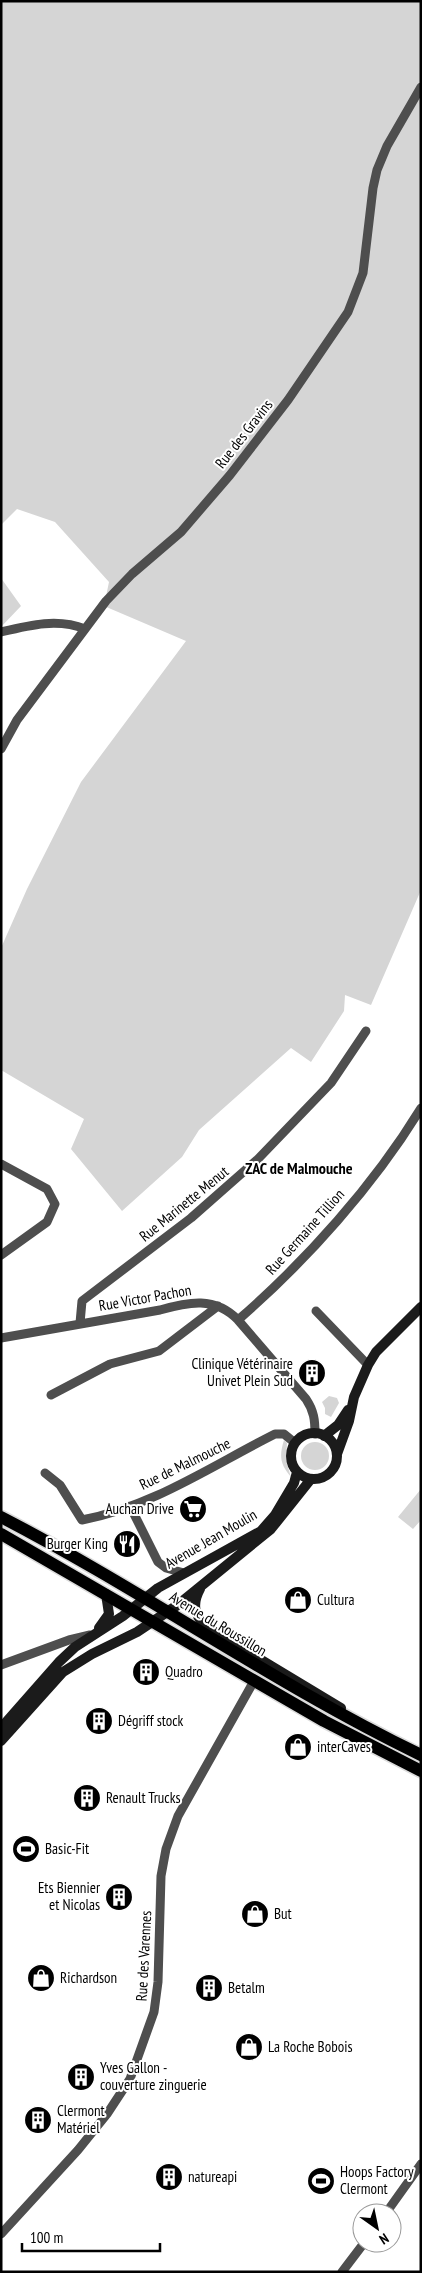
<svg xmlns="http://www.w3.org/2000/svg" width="422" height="2273" font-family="'PT Sans Narrow',sans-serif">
  <rect width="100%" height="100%" fill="#fff"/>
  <!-- green -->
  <path fill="#d5d5d5" d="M 1,1 L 421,1 L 421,890 L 371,1005 L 345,995 L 344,1011 L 311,1062 L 291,1048 L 199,1130 L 182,1157 L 122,1211 L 71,1149 L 84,1119 L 1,1070 L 1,948 L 27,889 L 81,782 L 186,641 L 104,606 L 109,582 L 55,522 L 17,509 L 1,525 Z
    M 1,578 L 21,606 L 1,627 Z
    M 329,1396 L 337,1398 L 339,1403 L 331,1417 L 325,1414 L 325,1408 L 322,1402 Z
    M 284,1440 L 287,1443 L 286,1461 L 291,1477 C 280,1464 279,1456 284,1440 Z
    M301 1456a14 14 0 1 1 28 0a14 14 0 1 1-28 0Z
    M 421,1489 L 421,1520 L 413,1529 L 398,1517 Z"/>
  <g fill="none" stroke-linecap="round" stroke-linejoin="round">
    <!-- primary casing -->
    <g stroke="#dbdbdb" stroke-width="15">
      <path id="primary" d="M 1,1517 C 144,1591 276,1685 421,1755
        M 1,1534 L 324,1721 L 421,1771"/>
    </g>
    <!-- street -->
    <path stroke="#4e4e4e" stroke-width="9" d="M 1,632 C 30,625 58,618 85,629
      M 1,749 L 17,720 L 106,601 L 132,574 L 181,532 L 230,475 L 288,400 L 348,312 L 363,273 L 373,188 L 377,170 L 387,146 L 421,87
      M 1,1164 L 47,1189 L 55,1204 L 47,1222 L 1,1255
      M 316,1311 L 368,1365
      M 238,1320 C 306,1261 374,1185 421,1108
      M 80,1323 L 82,1301 L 191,1218 L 257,1160 L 331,1083 L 366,1031
      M 1,1338 L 160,1310 C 188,1302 215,1296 238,1320 L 306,1399 C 314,1411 315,1420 315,1434
      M 51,1395 L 110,1364 L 159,1351 L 218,1306
      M 45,1473 L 60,1485 L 82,1520 C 152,1507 213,1465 275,1434 L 284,1434 L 295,1443
      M 130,1506 L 158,1562 L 166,1568 L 184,1573
      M 1,1665 L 69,1640 L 90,1635
      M 386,2213 L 421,2164
      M 1,2234 L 78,2150 L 107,2114 L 130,2079 L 154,2012 L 158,1982 L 161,1876 L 166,1849 L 178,1816 L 254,1681
      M 342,2272 L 364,2243"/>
    <!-- secondary -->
    <path stroke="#1b1b1b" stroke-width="10" d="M291 1456a23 23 0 1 1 46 0a23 23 0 1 1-46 0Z
      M 324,1436 L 338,1425 L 348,1410
      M 337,1454 L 349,1421 L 354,1397 L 368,1365 L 376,1352 L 421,1307
      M 200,1589 C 192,1604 194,1614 205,1626 L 341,1708
      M 99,1628 L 109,1614 L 106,1594
      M 1,1728 L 59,1662 L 75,1647 L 123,1616 L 158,1588 L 261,1531 L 275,1515 L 294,1483 L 297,1472
      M 1,1741 L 63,1672 L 92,1654 L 137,1632 L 179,1604 L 271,1529 L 311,1479"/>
    <!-- primary -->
    <use href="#primary" stroke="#000" stroke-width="12"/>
  </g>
  <!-- icons -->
  <defs>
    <g id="building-disc" transform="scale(1.4375)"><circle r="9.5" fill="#000" stroke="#fff"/><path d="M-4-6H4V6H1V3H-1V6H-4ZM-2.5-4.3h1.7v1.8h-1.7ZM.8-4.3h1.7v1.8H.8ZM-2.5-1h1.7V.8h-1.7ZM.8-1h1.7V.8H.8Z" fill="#fff"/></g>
    <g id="supermarket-disc" transform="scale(1.4375)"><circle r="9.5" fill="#000" stroke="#fff"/><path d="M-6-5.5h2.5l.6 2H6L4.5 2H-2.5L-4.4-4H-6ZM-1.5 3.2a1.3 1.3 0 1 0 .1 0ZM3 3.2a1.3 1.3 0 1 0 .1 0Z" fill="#fff"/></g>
    <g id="restaurant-disc" transform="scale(1.4375)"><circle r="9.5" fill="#000" stroke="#fff"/><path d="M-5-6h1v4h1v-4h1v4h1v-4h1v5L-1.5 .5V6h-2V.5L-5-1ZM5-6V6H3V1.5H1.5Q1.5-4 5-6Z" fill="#fff"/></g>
    <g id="shop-disc" transform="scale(1.4375)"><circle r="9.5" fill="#000" stroke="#fff"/><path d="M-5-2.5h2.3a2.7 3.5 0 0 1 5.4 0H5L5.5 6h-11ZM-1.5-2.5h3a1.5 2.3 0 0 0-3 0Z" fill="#fff"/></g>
    <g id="stadium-disc" transform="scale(1.4375)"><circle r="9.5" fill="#000" stroke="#fff"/><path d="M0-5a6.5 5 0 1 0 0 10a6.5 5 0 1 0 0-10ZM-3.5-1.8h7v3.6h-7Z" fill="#fff"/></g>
  </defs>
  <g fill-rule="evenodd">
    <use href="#building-disc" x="312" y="1373"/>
    <use href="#supermarket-disc" x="193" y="1509"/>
    <use href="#restaurant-disc" x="127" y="1544"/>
    <use href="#shop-disc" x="298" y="1600"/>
    <use href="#building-disc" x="146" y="1672"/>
    <use href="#building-disc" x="99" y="1721"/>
    <use href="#shop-disc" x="298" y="1747"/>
    <use href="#building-disc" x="87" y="1798"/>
    <use href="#stadium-disc" x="26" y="1849"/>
    <use href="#building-disc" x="119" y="1897"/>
    <use href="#shop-disc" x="255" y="1914"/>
    <use href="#shop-disc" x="41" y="1978"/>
    <use href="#building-disc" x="209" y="1988"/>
    <use href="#shop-disc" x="249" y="2047"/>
    <use href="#building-disc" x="81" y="2077"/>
    <use href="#building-disc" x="38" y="2120"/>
    <use href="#building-disc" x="169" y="2177"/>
    <use href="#stadium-disc" x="321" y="2181"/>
  </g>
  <g text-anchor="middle" stroke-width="4" stroke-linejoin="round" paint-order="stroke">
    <!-- street labels -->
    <g font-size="15" fill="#000" stroke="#fff">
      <text transform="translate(244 434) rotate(-52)" y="5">Rue des Gravins</text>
      <text transform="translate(184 1204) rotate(-39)" y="5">Rue Marinette Menut</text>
      <text transform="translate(305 1232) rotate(-48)" y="5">Rue Germaine Tillion</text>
      <text transform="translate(145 1298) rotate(-10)" y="5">Rue Victor Pachon</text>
      <text transform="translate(185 1464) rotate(-26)" y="5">Rue de Malmouche</text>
      <text transform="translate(211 1539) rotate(-30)" y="5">Avenue Jean Moulin</text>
      <text transform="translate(218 1624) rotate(31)" y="5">Avenue du Roussillon</text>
      <text transform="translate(144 1956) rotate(-87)" y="5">Rue des Varennes</text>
    </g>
    <!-- poi labels -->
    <g font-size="15" fill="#000" stroke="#fff" text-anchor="start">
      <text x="293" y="1369" text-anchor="end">Clinique Vétérinaire<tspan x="293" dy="17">Univet Plein Sud</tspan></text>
      <text x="174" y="1514" text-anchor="end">Auchan Drive</text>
      <text x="108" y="1549" text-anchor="end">Burger King</text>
      <text x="317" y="1605">Cultura</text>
      <text x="165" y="1677">Quadro</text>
      <text x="118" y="1726">Dégriff stock</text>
      <text x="317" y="1752">interCaves</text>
      <text x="106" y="1803">Renault Trucks</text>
      <text x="45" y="1854">Basic-Fit</text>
      <text x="100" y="1893" text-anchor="end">Ets Biennier<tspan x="100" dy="17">et Nicolas</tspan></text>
      <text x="274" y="1919">But</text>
      <text x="60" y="1983">Richardson</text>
      <text x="228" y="1993">Betalm</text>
      <text x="268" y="2052">La Roche Bobois</text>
      <text x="100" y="2073">Yves Gallon -<tspan x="100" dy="17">couverture zinguerie</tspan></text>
      <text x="57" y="2116">Clermont<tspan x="57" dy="17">Matériel</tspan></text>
      <text x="340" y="2177">Hoops Factory<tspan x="340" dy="17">Clermont</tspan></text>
      <text x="188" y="2182">natureapi</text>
    </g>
    <!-- neighbourhood labels -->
    <g font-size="16" font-weight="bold" fill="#000" stroke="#fff">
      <text x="299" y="1174">ZAC de Malmouche</text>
    </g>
  </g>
  <!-- border -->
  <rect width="422" height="2273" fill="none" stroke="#000000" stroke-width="5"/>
  <!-- north arrow -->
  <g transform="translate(377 2228) rotate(147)"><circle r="24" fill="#ffffff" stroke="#999999"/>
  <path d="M0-4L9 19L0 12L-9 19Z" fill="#000000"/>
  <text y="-8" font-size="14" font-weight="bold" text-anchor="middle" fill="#000000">N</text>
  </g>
  <!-- scale -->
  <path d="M22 2243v8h138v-8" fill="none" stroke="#000000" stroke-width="2.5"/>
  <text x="30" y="2243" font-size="15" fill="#000000" stroke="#ffffff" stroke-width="4" paint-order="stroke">100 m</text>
</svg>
